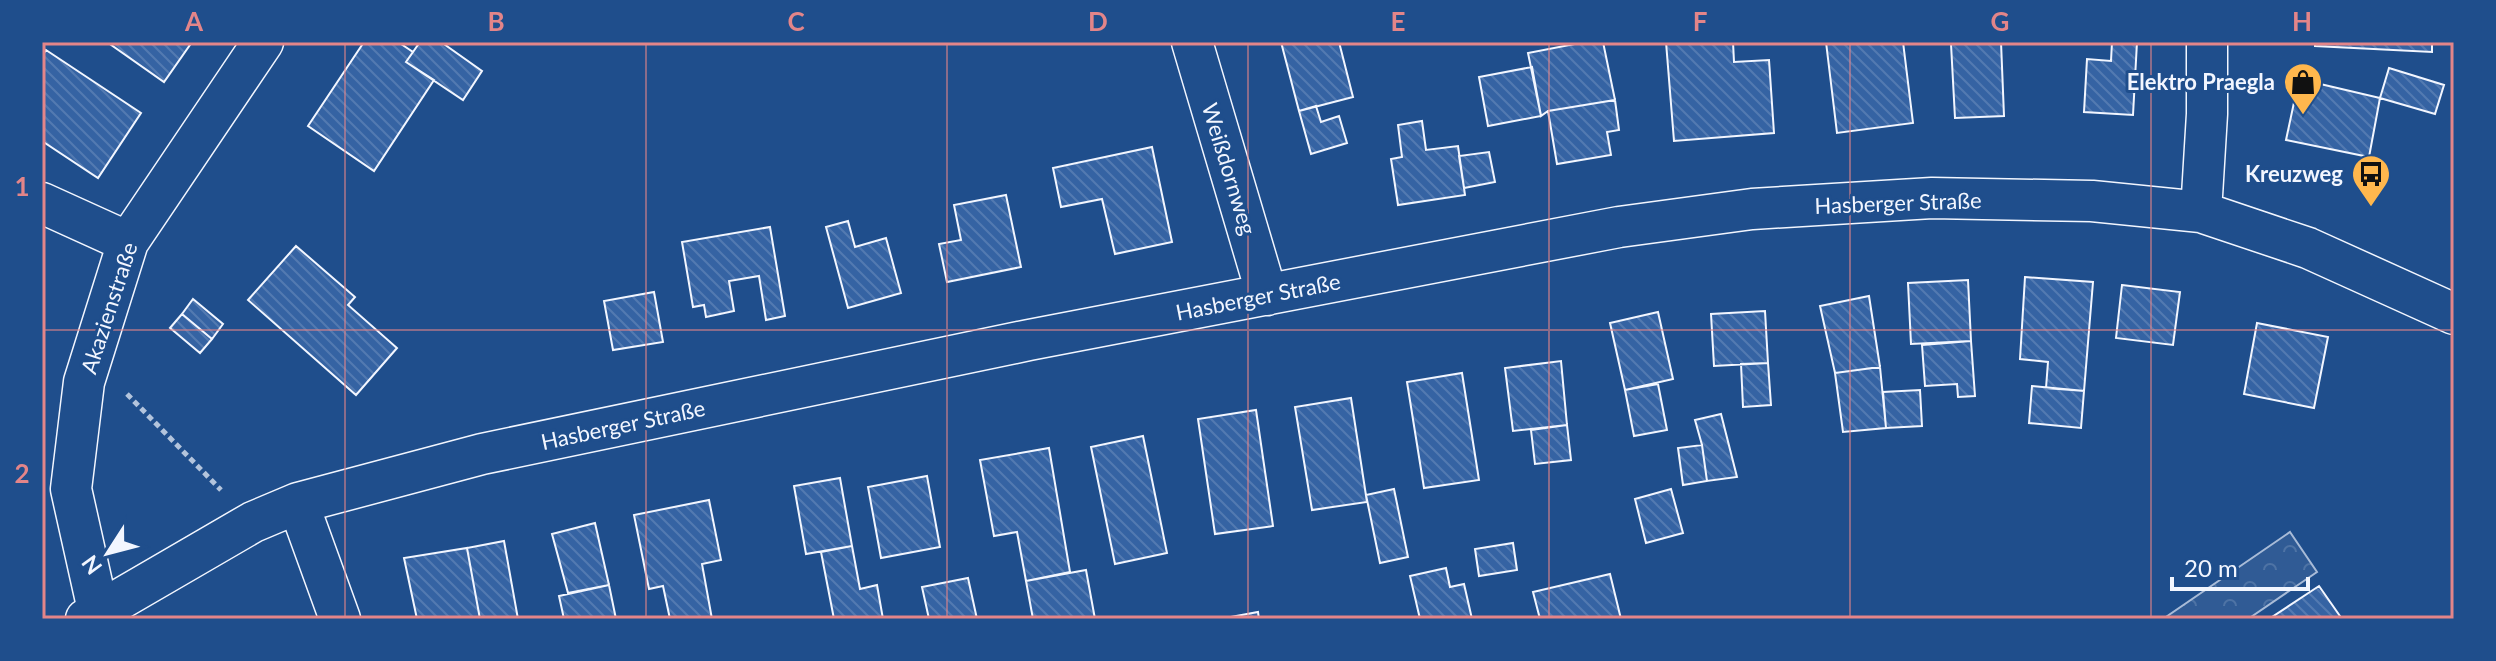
<svg xmlns="http://www.w3.org/2000/svg" width="2496" height="661" font-family="Lato,sans-serif">
  <defs>
    <pattern id="forest-crowns" width="20" height="18" patternUnits="userSpaceOnUse" patternTransform="scale(2)"><rect width="20" height="18" fill="#305b95"/><path d="M2 6a3 3 0 1 1 6 0M12 15a3 3 0 1 1 6 0" fill="none" stroke="#4e73a5"/></pattern>
    <pattern id="building-back-hatch" width="6" height="6" patternUnits="userSpaceOnUse" patternTransform="scale(2)"><rect width="6" height="6" fill="#3563a3"/><path d="M-1 5l2 2M0 0l6 6M5-1l2 2" fill="none" stroke="#537ab1"/></pattern>
  </defs>
  <rect width="100%" height="100%" fill="#1f4e8c"/>
  <!-- forest -->
  <path fill="url(#forest-crowns)" stroke="#a8bbd7" stroke-width="2" d="M 2290,532 L 2317,572 L 2248,619 L 2163,619 Z"/>
  <!-- building -->
  <path fill="url(#building-back-hatch)" stroke="#f2f6ff" stroke-width="2" d="M 107,42 L 192,42 L 164,82 Z
    M 364,42 L 398,42 L 413,52 L 406,62 L 434,80 L 374,171 L 308,126 Z
    M 420,42 L 441,42 L 482,71 L 463,100 L 406,62 Z
    M 1281,42 L 1339,42 L 1353,97 L 1299,111 Z
    M 1585,42 L 1603,42 L 1615,100 L 1548,111 L 1541,116 L 1528,53 Z
    M 1666,42 L 1733,42 L 1734,62 L 1769,60 L 1774,133 L 1674,141 Z
    M 1826,42 L 1903,42 L 1913,123 L 1837,133 Z
    M 1968,42 L 2001,42 L 2004,116 L 1955,118 L 1951,44 Z
    M 2112,42 L 2137,42 L 2133,115 L 2084,112 L 2087,59 L 2111,61 Z
    M 2315,42 L 2432,42 L 2432,52 L 2315,46 Z
    M 46,50 L 141,113 L 98,178 L 42,141 L 42,56 Z
    M 1532,67 L 1541,116 L 1488,126 L 1479,77 Z
    M 2389,68 L 2444,85 L 2435,114 L 2380,98 Z
    M 2299,79 L 2380,98 L 2369,157 L 2286,140 Z
    M 1615,100 L 1619,130 L 1607,132 L 1611,155 L 1557,164 L 1548,111 Z
    M 1316,106 L 1321,122 L 1339,116 L 1347,143 L 1311,154 L 1299,111 Z
    M 1422,121 L 1426,150 L 1458,146 L 1465,195 L 1398,205 L 1391,159 L 1402,157 L 1398,125 Z
    M 1152,147 L 1172,242 L 1115,254 L 1102,199 L 1061,207 L 1053,168 Z
    M 1489,152 L 1495,182 L 1464,188 L 1459,156 Z
    M 1006,195 L 1021,267 L 947,282 L 939,244 L 961,240 L 954,205 Z
    M 848,221 L 855,247 L 886,238 L 901,293 L 848,308 L 826,227 Z
    M 770,227 L 785,316 L 766,320 L 759,276 L 729,281 L 734,311 L 706,317 L 704,305 L 693,307 L 682,242 Z
    M 296,246 L 355,297 L 348,305 L 397,348 L 356,395 L 248,300 Z
    M 2025,277 L 2093,282 L 2084,391 L 2046,388 L 2048,362 L 2020,359 Z
    M 1968,280 L 1971,341 L 1911,344 L 1908,283 Z
    M 2122,285 L 2180,292 L 2173,345 L 2116,338 Z
    M 654,292 L 663,342 L 613,350 L 604,301 Z
    M 1869,296 L 1880,367 L 1835,373 L 1820,306 Z
    M 193,299 L 223,324 L 212,339 L 182,314 Z
    M 1765,311 L 1768,363 L 1714,366 L 1711,314 Z
    M 1658,312 L 1673,379 L 1625,390 L 1610,323 Z
    M 182,314 L 212,339 L 200,353 L 170,328 Z
    M 2257,323 L 2328,337 L 2314,408 L 2244,394 Z
    M 1971,341 L 1975,396 L 1958,397 L 1957,384 L 1925,386 L 1922,345 Z
    M 1561,361 L 1567,425 L 1513,431 L 1505,368 Z
    M 1768,363 L 1771,405 L 1743,407 L 1741,364 Z
    M 1880,367 L 1886,428 L 1843,432 L 1835,373 Z
    M 1462,373 L 1479,480 L 1424,488 L 1407,382 Z
    M 1658,384 L 1667,430 L 1634,436 L 1625,390 Z
    M 2032,386 L 2084,391 L 2081,428 L 2029,423 Z
    M 1920,390 L 1922,426 L 1886,428 L 1883,392 Z
    M 1351,398 L 1367,502 L 1312,510 L 1295,407 Z
    M 1256,410 L 1273,526 L 1215,534 L 1198,419 Z
    M 1721,414 L 1737,477 L 1707,481 L 1702,445 L 1695,420 Z
    M 1567,425 L 1571,460 L 1535,464 L 1531,430 Z
    M 1143,436 L 1167,553 L 1115,564 L 1091,447 Z
    M 1702,445 L 1707,481 L 1683,485 L 1678,448 Z
    M 1049,448 L 1070,572 L 1026,581 L 1017,532 L 994,536 L 980,460 Z
    M 927,476 L 940,547 L 881,558 L 868,487 Z
    M 840,478 L 852,546 L 806,554 L 794,486 Z
    M 1394,489 L 1408,557 L 1380,563 L 1366,495 Z
    M 1671,489 L 1683,533 L 1646,543 L 1635,499 Z
    M 709,500 L 721,560 L 702,564 L 712,619 L 670,619 L 663,586 L 649,589 L 634,515 Z
    M 595,523 L 609,585 L 568,593 L 552,534 Z
    M 504,541 L 518,619 L 480,619 L 467,548 Z
    M 1513,543 L 1517,570 L 1479,576 L 1475,549 Z
    M 852,546 L 860,589 L 877,585 L 883,619 L 834,619 L 821,552 Z
    M 467,548 L 480,619 L 417,619 L 404,558 Z
    M 1446,568 L 1450,587 L 1464,584 L 1472,619 L 1420,619 L 1410,576 Z
    M 1086,570 L 1095,619 L 1033,619 L 1026,581 Z
    M 1610,574 L 1621,619 L 1540,619 L 1533,592 Z
    M 968,578 L 977,619 L 929,619 L 922,587 Z
    M 609,585 L 616,619 L 564,619 L 559,596 Z
    M 2319,586 L 2342,619 L 2269,619 Z
    M 1258,612 L 1259,619 L 1220,619 Z"/>
  <g fill="none" stroke-linecap="round" stroke-linejoin="round">
    <!-- minor casing -->
    <g stroke="#f2f6ff" stroke-width="43">
      <path id="minor" d="M 1192,42 L 1267,295
        M 42,203 L 128,242
        M 2201,212 L 2207,114 L 2207,42
        M 298,503 L 340,619
        M 98,610 L 71,489 L 84,382 L 128,242 L 263,42
        M 86,619 L 253,522 L 298,503 L 482,454 L 1029,340 L 1619,227 L 1752,209 L 1932,198 L 2092,201 L 2201,212 L 2308,248 L 2454,314"/>
    </g>
    <!-- path -->
    <path stroke="#b3c4dc" stroke-width="5" stroke-dasharray="6 4" stroke-linecap="butt" d="M 127,394 L 221,490"/>
    <!-- minor -->
    <use href="#minor" stroke="#1f4e8c" stroke-width="40"/>
  </g>
  <!-- grid -->
  <path fill="none" stroke="#e38589" stroke-width="2" stroke-opacity="0.55" d="M 345,42 L 345,619M 646,42 L 646,619M 947,42 L 947,619M 1248,42 L 1248,619M 1549,42 L 1549,619M 1850,42 L 1850,619M 2151,42 L 2151,619M 42,330 L 2454,330"/>
  <!-- icons -->
  <defs>
    <g id="shop-pin" transform="scale(2)"><path d="M0 17L-7.5 6A9.5 9.5 0 1 1 7.5 6Z" fill="#ffb74d" stroke="#1f4e8c"/><path d="M-5-2.5h2.3a2.7 3.5 0 0 1 5.4 0H5L5.5 6h-11ZM-1.5-2.5h3a1.5 2.3 0 0 0-3 0Z" fill="#111"/></g>
    <g id="bus-pin" transform="scale(2)"><path d="M0 17L-7.5 6A9.5 9.5 0 1 1 7.5 6Z" fill="#ffb74d" stroke="#1f4e8c"/><path d="M-5-6H5V4H4V6H2V4H-2V6H-4V4H-5ZM-3.5-4V0h7V-4ZM-3.5 1.2v1.5H-2V1.2ZM2 1.2v1.5H3.5V1.2Z" fill="#111"/></g>
  </defs>
  <g fill-rule="evenodd">
    <use href="#shop-pin" x="2303" y="82"/>
    <use href="#bus-pin" x="2371" y="174"/>
  </g>
  <g text-anchor="middle" stroke-width="6" stroke-linejoin="round" paint-order="stroke">
    <!-- poi labels -->
    <g font-size="22" font-weight="bold" fill="#f2f6ff" stroke="#1f4e8c" text-anchor="end">
      <text x="2275" y="90">Elektro Praegla</text>
      <text x="2343" y="182">Kreuzweg</text>
    </g>
    <!-- street labels -->
    <g font-size="22" fill="#f2f6ff" stroke="#1f4e8c">
      <text transform="translate(1229 169) rotate(73)" y="8">Weißdornweg</text>
      <text transform="translate(1898 203) rotate(-2)" y="8">Hasberger Straße</text>
      <text transform="translate(1258 297) rotate(-11)" y="8">Hasberger Straße</text>
      <text transform="translate(109 308) rotate(-72)" y="8">Akazienstraße</text>
      <text transform="translate(623 425) rotate(-12)" y="8">Hasberger Straße</text>
    </g>
  </g>
  <!-- border -->
  <rect width="2496" height="661" fill="none" stroke="#1f4e8c" stroke-width="88"/>
  <!-- north arrow -->
  <g transform="translate(108 553) rotate(234)" stroke="#1f4e8c" stroke-width="6" paint-order="stroke">
  <path d="M0-6L14 30L0 20L-14 30Z" fill="#f2f6ff"/>
  <text y="-12" font-size="22" font-weight="bold" text-anchor="middle" fill="#f2f6ff">N</text>
  </g>
  <!-- scale -->
  <path d="M2172 577v12h136v-12" fill="none" stroke="#f2f6ff" stroke-width="4"/>
  <text x="2184" y="577" font-size="24" fill="#f2f6ff" stroke="#1f4e8c" stroke-width="6" paint-order="stroke">20 m</text>
  <rect x="44" y="44" width="2408" height="573" fill="none" stroke="#e38589" stroke-width="3"/>
  <g font-size="26" text-anchor="middle" font-weight="bold" fill="#e38589">
    <text x="194" y="31">A</text>
    <text x="496" y="31">B</text>
    <text x="796" y="31">C</text>
    <text x="1098" y="31">D</text>
    <text x="1398" y="31">E</text>
    <text x="1700" y="31">F</text>
    <text x="2000" y="31">G</text>
    <text x="2302" y="31">H</text>
    <text x="22" y="196">1</text>
    <text x="22" y="483">2</text>
  </g>
</svg>
